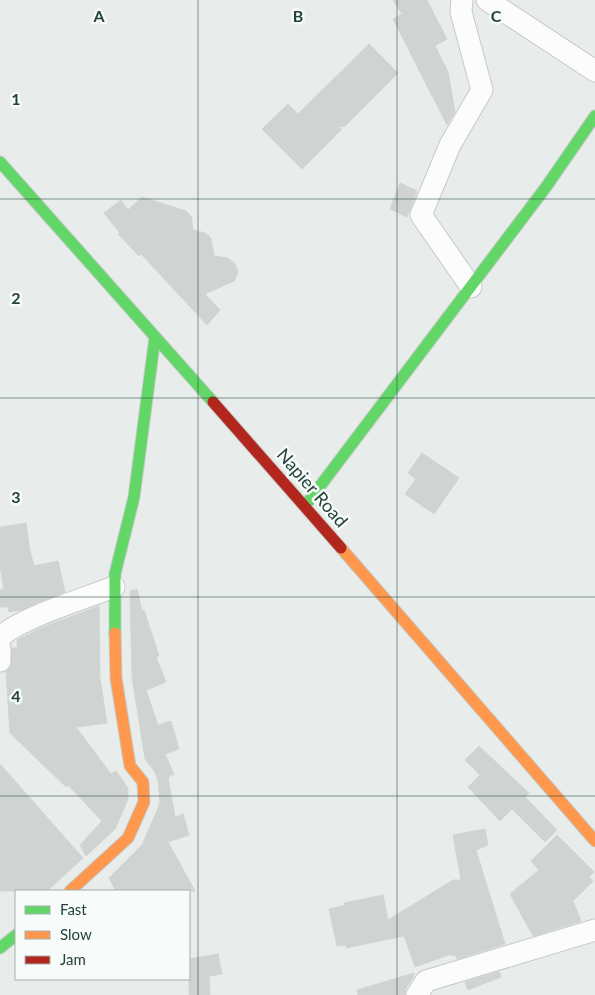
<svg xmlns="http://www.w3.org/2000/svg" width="595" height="995" font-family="Lato,sans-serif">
  <rect width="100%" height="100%" fill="#e8edeb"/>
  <!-- building -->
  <path fill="#cfd4d2" stroke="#d1d6d4" d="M 393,0 L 427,0 L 447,39 L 435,46 L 448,72 L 455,112 L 447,125 L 393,19 L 402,14 Z
    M 369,44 L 398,73 L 345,126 L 334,128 L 342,129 L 302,169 L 262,129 L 288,104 L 298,114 Z
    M 400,183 L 417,191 L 407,217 L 390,209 Z
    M 142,197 L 186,211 L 191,216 L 193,230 L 205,233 L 211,238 L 214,256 L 228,258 L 235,264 L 238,272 L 234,281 L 205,294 L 220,310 L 207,325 L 141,254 L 139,256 L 118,234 L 120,233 L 104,213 L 121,200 L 128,210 Z
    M 422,453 L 459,478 L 434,514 L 405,494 L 416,479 L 408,473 Z
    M 26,523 L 30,551 L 34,566 L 58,561 L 65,592 L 21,610 L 9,612 L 8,607 L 0,607 L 0,590 L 4,589 L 0,567 L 0,527 Z
    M 137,589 L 142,611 L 144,610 L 159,656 L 156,657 L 166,682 L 146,690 L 158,725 L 171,721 L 179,749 L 165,754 L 174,774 L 168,777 L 175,817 L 183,814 L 189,835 L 168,842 L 195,891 L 116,891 L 109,878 L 142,845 L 158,808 L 160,802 L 158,781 L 155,772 L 145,759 L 132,677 L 130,591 Z
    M 99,606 L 100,678 L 107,723 L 76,727 L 111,774 L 116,771 L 128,788 L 128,799 L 115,829 L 86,856 L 80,845 L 102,821 L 68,785 L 66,787 L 10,733 L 6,672 L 11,667 L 12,648 L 17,648 L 17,640 L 41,628 Z
    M 479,746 L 529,793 L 525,797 L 557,830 L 545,842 L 512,809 L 500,821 L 468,787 L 480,775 L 465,760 Z
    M 0,764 L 83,858 L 47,891 L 0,891 Z
    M 485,829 L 488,845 L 476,850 L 505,944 L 457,959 L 456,955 L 452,956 L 451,954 L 415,967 L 404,936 L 346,948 L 346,946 L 347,945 L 337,946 L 329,909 L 345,905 L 344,903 L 383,895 L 388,920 L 453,880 L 461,880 L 453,835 Z
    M 557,835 L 594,872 L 589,877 L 593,881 L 573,901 L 581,921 L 533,936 L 510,894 L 539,870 L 531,861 Z
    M 218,954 L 222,974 L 209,976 L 210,995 L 189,995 L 189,959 Z
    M 499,972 L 501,977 L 468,990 L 465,982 Z
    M 414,973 L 414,976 L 406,988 L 405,995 L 358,995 L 357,990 Z"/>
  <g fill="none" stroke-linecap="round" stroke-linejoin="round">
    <!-- street casing -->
    <g stroke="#c5cac8" stroke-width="23">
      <path id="street" d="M 462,0 L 461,12 L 482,90 L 450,145 L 421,215 L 471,287
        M 487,0 L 595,71
        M 0,638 C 14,620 89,597 114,587
        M 0,648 L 0,661
        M 417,995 L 426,981 L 595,930"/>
    </g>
    <!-- fast casing -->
    <g stroke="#c3cbc8" stroke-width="13">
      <path id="fast" d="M 0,162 L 213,402
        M 305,506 L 546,187 L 595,116
        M 115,633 L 115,574 L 134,497 L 155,337
        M 0,948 L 16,935"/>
    </g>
    <!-- slow casing -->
    <g stroke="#c3cbc8" stroke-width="13">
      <path id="slow" d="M 341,548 L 595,841
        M 70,891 L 128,838 L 144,802 L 143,782 L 130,766 L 116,678 L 115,633"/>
    </g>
    <!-- jam casing -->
    <g stroke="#c3cbc8" stroke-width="13">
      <path id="jam" d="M 213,402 L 341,548"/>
    </g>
    <!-- street -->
    <use href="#street" stroke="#fcfcfc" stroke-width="21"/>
    <!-- fast -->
    <use href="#fast" stroke="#63d668" stroke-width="11"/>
    <!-- slow -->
    <use href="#slow" stroke="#ff974d" stroke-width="11"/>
    <!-- jam -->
    <use href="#jam" stroke="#b3261e" stroke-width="11"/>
  </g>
  <!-- grid -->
  <path fill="none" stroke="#24423a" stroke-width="1" stroke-opacity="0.55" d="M 198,0 L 198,995M 397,0 L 397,995M 0,199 L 595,199M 0,398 L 595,398M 0,597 L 595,597M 0,796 L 595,796"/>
  <g text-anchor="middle" stroke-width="5" stroke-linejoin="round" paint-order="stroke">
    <!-- street labels -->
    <g font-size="18" fill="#24423a" stroke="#f7fbf9">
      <text transform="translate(312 488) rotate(49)" y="6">Napier Road</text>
    </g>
  </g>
  <g font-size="16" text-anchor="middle" font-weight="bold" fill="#24423a" stroke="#f7fbf9" stroke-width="5" stroke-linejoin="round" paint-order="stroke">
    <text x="99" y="22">A</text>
    <text x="298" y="22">B</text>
    <text x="496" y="22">C</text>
    <text x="16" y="105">1</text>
    <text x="16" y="304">2</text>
    <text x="16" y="503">3</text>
    <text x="16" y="702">4</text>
  </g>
  <!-- legend -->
  <rect x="15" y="890" width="175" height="90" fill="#f7fbf9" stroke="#a3b1ad"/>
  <rect x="25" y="906" width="25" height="8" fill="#63d668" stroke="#a3b1ad"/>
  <text x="60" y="915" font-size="15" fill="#24423a">Fast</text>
  <rect x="25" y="931" width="25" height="8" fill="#ff974d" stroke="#a3b1ad"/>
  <text x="60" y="940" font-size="15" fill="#24423a">Slow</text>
  <rect x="25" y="956" width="25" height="8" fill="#b3261e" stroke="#a3b1ad"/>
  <text x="60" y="965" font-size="15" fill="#24423a">Jam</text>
</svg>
